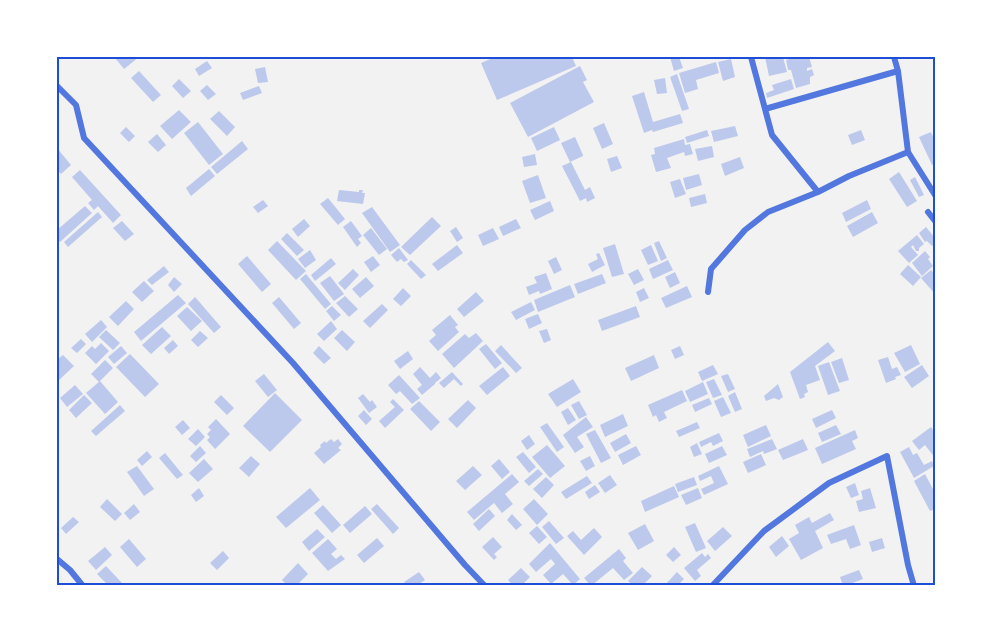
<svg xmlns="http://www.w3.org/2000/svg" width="992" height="643" font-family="'Public Sans',sans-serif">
  <rect width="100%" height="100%" fill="#f2f2f2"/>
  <!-- building -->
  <path fill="#bdc9ec" d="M 116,57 L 139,57 L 124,69 L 115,58 Z
    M 495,57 L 572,57 L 576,66 L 497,100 L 481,63 Z
    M 670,57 L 679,57 L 683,68 L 674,71 Z
    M 765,57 L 783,57 L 787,72 L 769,76 Z
    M 796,57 L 809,57 L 812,67 L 807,68 L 807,71 L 812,69 L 814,75 L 810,77 L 810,84 L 796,88 L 791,70 L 788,70 L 786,60 Z
    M 731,59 L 735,77 L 723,81 L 718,62 Z
    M 207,61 L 212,68 L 199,76 L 195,69 Z
    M 716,62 L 719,73 L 696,80 L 698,89 L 685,93 L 679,73 Z
    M 580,66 L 587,80 L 583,82 L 594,102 L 528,137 L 510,103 Z
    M 265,67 L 268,82 L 258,83 L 255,69 Z
    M 139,71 L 161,95 L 153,102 L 131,78 Z
    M 677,74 L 689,109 L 682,111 L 670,77 Z
    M 665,78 L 667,93 L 657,94 L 654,80 Z
    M 179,79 L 191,91 L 183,98 L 172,86 Z
    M 791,79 L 794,89 L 767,98 L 766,93 L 774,90 L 772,85 Z
    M 207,85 L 216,94 L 208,100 L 200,91 Z
    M 259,86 L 262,93 L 243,100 L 240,93 Z
    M 644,92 L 653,122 L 680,114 L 683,123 L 653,132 L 652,130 L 644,133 L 632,96 Z
    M 179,110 L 191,122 L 172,139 L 160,126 Z
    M 219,111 L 235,127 L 227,136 L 210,119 Z
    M 198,122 L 223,154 L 209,165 L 184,133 Z
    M 604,123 L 613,144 L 602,149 L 593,128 Z
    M 735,126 L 738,136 L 714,142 L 711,131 Z
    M 126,127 L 135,136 L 129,142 L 120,133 Z
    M 554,127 L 560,140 L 537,151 L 531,138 Z
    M 707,130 L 709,136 L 687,143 L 685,137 Z
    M 861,130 L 865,140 L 852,145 L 848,135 Z
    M 931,132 L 935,141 L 935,164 L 932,165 L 919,137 Z
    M 157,134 L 166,145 L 158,152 L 148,142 Z
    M 575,137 L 583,155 L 583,156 L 570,162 L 561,143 Z
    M 684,139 L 685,145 L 690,144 L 693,154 L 685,156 L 684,152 L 667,158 L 671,168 L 656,172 L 651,155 L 655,154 L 654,148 Z
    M 242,141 L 248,149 L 217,174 L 211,167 Z
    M 712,146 L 714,157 L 698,161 L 695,149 Z
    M 57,148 L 71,165 L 61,174 L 57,169 Z
    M 535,154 L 537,165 L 524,167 L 522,157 Z
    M 617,156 L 622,168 L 611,172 L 607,159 Z
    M 740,157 L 744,168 L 725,176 L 721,164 Z
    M 571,162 L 585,190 L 590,187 L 595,198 L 587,202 L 586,198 L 580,201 L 562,166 Z
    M 209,169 L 215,176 L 191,196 L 186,188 Z
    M 80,170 L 121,215 L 113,223 L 98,206 L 94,210 L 88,203 L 92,200 L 72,177 Z
    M 899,172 L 917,201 L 907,207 L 889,179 Z
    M 699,174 L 702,185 L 686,190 L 683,178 Z
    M 538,175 L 546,198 L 530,203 L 522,181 Z
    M 915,177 L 924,195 L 919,197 L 910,180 Z
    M 680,179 L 686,194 L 675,198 L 670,182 Z
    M 339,190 L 359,192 L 359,190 L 363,190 L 362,193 L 365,193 L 363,204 L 337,201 Z
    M 705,194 L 707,203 L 691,207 L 689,198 Z
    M 328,198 L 345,219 L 338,225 L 320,204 Z
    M 263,200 L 268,206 L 258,213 L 253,207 Z
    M 867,200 L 871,209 L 846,222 L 842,213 Z
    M 550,201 L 554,211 L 535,220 L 530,210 Z
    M 85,206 L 92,213 L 60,242 L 57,239 L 57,230 Z
    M 372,207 L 400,245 L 390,252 L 362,213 Z
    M 98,212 L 102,217 L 68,247 L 64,242 Z
    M 872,212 L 878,223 L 853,237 L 847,226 Z
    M 432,217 L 441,226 L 410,255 L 401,247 Z
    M 304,219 L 310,226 L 298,237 L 292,229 Z
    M 516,219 L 521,228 L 503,236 L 499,227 Z
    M 122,221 L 134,234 L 125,241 L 113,228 Z
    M 351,221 L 362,236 L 358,239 L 361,243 L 357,247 L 343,227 Z
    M 456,227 L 463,238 L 457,242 L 450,231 Z
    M 926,227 L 935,238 L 935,243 L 932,246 L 927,241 L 925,242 L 919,233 Z
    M 371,228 L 387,249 L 379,255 L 363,235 Z
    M 493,228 L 499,239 L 483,246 L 478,235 Z
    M 287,233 L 304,250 L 297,256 L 281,239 Z
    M 917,235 L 924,244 L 919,248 L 919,251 L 916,251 L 913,245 L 911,247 L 918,255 L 909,263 L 898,251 Z
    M 277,241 L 306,271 L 296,280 L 268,250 Z
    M 659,241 L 667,258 L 661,261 L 654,243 Z
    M 615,244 L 624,274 L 612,277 L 603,248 Z
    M 457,245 L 463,253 L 438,271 L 432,264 Z
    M 651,245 L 658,261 L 648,265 L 641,250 Z
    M 399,248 L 408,260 L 404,262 L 401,259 L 397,262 L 391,255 Z
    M 310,250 L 316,260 L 305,268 L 298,259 Z
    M 925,251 L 930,257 L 928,259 L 933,266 L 922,276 L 912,263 Z
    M 599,253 L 605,265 L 592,272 L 588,264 L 598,259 L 596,254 Z
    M 247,256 L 271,284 L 262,292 L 238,264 Z
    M 373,256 L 380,265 L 371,272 L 364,262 Z
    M 556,257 L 562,270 L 554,274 L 548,261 Z
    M 331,258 L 336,264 L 315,281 L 311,275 Z
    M 411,260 L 426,275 L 421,279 L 407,264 Z
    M 668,260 L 673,270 L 653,279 L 649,269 Z
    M 908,265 L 921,277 L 913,286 L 900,274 Z
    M 164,266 L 169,272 L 152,285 L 147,280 Z
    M 353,269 L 359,275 L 345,290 L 338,283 Z
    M 638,269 L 644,280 L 634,285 L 628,274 Z
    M 931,270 L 935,274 L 935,294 L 921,278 Z
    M 675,272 L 680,283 L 670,288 L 665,277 Z
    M 546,273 L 552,289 L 540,294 L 539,291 L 529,295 L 526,287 L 537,283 L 534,277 Z
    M 306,274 L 331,304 L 325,309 L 300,279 Z
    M 602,274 L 606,283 L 578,294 L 574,284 Z
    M 330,276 L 344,294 L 334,301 L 320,283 Z
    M 174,277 L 182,284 L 174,292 L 168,285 Z
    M 366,277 L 374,286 L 360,298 L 352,289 Z
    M 144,281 L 154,291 L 142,302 L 132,292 Z
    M 570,285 L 575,297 L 538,312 L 534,300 Z
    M 687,286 L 692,297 L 666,308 L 661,298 Z
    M 403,288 L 411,296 L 401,306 L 393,299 Z
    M 644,288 L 649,298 L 640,302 L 636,292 Z
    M 476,292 L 484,301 L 464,317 L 457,309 Z
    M 178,295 L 186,303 L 141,341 L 134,332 Z
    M 345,296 L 358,309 L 349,317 L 336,303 Z
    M 195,297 L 221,327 L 214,333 L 188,304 Z
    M 279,297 L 301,323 L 294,329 L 272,303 Z
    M 126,301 L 134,309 L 118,326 L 109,317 Z
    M 531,302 L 535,310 L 516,320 L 511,312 Z
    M 382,304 L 388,310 L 370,328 L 363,321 Z
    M 332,306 L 341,315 L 334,321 L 326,311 Z
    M 636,306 L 640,317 L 602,331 L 598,320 Z
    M 187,307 L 202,321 L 191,331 L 177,316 Z
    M 538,314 L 542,323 L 529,329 L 525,319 Z
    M 450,315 L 458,325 L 455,327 L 459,332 L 438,351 L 429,341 L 436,335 L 432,330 Z
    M 101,320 L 107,327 L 92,342 L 85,334 Z
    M 331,321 L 337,329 L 324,341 L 317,334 Z
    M 162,327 L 171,336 L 151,354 L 142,345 Z
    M 547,329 L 551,340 L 544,343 L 539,331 Z
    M 106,330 L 120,343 L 113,350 L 99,337 Z
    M 342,330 L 355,342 L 347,351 L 334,338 Z
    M 200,331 L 208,338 L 198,347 L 191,340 Z
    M 476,333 L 483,341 L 454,368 L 442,354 L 465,334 L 469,338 Z
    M 81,339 L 86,344 L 77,353 L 71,348 Z
    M 173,340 L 178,346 L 169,354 L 164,348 Z
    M 828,342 L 835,351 L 815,366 L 820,380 L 806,385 L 808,392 L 804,394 L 805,397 L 800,399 L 790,372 Z
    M 101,343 L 109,351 L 96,364 L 85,353 L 92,346 L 95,349 Z
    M 486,344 L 502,363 L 495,369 L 479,349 Z
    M 501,345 L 522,368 L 516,373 L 495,351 Z
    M 911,345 L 920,364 L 905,372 L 894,353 Z
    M 121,346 L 127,353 L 114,364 L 108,357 Z
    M 319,346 L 331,358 L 324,364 L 313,353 Z
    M 680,346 L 684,355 L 675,359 L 671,350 Z
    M 408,351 L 413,359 L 400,369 L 394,361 Z
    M 130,354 L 159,384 L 145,397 L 116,367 Z
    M 63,355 L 74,366 L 58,381 L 57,380 L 57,360 Z
    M 654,355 L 659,368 L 631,381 L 625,368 Z
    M 888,357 L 892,369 L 897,367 L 901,375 L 895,377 L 896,379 L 886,383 L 878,360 Z
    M 842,358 L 849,380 L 839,383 L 831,362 Z
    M 105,360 L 113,368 L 99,382 L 91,374 Z
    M 829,362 L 840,391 L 828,395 L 818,366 Z
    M 713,365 L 718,374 L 702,381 L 698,372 Z
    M 922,365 L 929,376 L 912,388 L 904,377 Z
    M 420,367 L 430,378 L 436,372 L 441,378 L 435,383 L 435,384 L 422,395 L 417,389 L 422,385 L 413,374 Z
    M 503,367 L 510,376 L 487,395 L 479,386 Z
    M 452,372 L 463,384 L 461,386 L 454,379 L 444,388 L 439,383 Z
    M 264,374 L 277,390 L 268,397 L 255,381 Z
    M 728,374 L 735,389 L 728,392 L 721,376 Z
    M 399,375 L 420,398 L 412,404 L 400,391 L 396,394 L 388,385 Z
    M 573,379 L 581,392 L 557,407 L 548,394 Z
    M 714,379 L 722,395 L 713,398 L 706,382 Z
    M 100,381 L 118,402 L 105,414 L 86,393 Z
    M 703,382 L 708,394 L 690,402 L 685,391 Z
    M 778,384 L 783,397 L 779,400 L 774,398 L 766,401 L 764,396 Z
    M 75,385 L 83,394 L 67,407 L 60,398 Z
    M 682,390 L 687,401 L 664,412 L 667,418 L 659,422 L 656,415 L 653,417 L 648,405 Z
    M 735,392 L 742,409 L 735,412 L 728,396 Z
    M 275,393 L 302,420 L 270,452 L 243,426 Z
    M 363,394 L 370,402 L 372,400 L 377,407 L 369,413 L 358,398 Z
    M 84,395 L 92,403 L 76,418 L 69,410 Z
    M 221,395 L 234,408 L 227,415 L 214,402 Z
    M 723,397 L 731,413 L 721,417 L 714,401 Z
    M 709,398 L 712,404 L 695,412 L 692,405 Z
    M 393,399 L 404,410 L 385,428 L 379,421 L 395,407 L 390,402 Z
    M 468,400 L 476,408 L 457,428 L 448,419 Z
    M 419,401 L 440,422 L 431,431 L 410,409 Z
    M 579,401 L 587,415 L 579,419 L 571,405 Z
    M 120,405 L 125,411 L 96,436 L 91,431 Z
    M 568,408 L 576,420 L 568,425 L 561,412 Z
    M 364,410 L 372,419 L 366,425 L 358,416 Z
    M 832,410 L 836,418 L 816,428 L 812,419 Z
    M 623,414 L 628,426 L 605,437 L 600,425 Z
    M 586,417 L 593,427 L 577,437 L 584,447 L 575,453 L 563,435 Z
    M 216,419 L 230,434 L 215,449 L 207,440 L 210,437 L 207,434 L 211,430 L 208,427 Z
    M 183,420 L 190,428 L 182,435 L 175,427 Z
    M 697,422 L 700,428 L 679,437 L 676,431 Z
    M 547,423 L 564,447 L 557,452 L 540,427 Z
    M 766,425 L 771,436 L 748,447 L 743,435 Z
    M 836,425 L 841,434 L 822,442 L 818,433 Z
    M 931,427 L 935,433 L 935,458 L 925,445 L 919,450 L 912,441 Z
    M 198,429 L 205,437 L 196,446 L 188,439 Z
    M 595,430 L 611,458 L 601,463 L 586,434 Z
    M 855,430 L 858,438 L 852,441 L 856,449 L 822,464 L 815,448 Z
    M 719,433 L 723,441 L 713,446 L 711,442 L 701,447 L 699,442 Z
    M 626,434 L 631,443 L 615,452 L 610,443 Z
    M 529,435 L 535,444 L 527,450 L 521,441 Z
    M 331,439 L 334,442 L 338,439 L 342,444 L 338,448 L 341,450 L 324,464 L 314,453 L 321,447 L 320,445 L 325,441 L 326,443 Z
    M 772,439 L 777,449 L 764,454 L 763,451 L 750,457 L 747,449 Z
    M 803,439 L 808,450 L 783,460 L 778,450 Z
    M 697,443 L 702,454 L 694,457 L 690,447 Z
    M 547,445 L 565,466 L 550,478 L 532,457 Z
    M 200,446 L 206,453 L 196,462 L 190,456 Z
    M 636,446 L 641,455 L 623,465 L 618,455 Z
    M 722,446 L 727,455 L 709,463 L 705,454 Z
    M 909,447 L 913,455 L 917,453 L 924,465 L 932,461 L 934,466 L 914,478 L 900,452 Z
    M 147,451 L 152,457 L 142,466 L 137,460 Z
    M 523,452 L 536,467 L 529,473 L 516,457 Z
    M 165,453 L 183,475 L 177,479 L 159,458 Z
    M 761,454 L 766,465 L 748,473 L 743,462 Z
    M 251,456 L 260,464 L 249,477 L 239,468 Z
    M 590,456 L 595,466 L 586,471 L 580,461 Z
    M 204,459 L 213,469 L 198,482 L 189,473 Z
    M 499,459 L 510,472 L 502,479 L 491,466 Z
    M 137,466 L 154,489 L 144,496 L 127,472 Z
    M 473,466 L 482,475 L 465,490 L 456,481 Z
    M 719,466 L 728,484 L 704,495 L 701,489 L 714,483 L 711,476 L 700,481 L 698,476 Z
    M 538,469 L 543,474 L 529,486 L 524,481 Z
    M 512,474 L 519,482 L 505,494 L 513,504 L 502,513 L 494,503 L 474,520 L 467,512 Z
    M 925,474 L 935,493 L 935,509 L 930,511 L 914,481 Z
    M 610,475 L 617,485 L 605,493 L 598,483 Z
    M 587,476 L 592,483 L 566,499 L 561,492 Z
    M 546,477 L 554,485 L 542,498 L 533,489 Z
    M 694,477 L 697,485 L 678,492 L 675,484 Z
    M 855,483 L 859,495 L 851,498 L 846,487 Z
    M 595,485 L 600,492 L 589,499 L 585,492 Z
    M 674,486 L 679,497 L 645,512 L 641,501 Z
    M 199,488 L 204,496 L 196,502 L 191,495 Z
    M 310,488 L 320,500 L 286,528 L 276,517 Z
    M 698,488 L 702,498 L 686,505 L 681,495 Z
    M 870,488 L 876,508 L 859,512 L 856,501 L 863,499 L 861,491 Z
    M 107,499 L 122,514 L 115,521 L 100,507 Z
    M 534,499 L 548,514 L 537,525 L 523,509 Z
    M 134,504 L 140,512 L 130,520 L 124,513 Z
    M 377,504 L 399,528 L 393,534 L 371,509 Z
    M 323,505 L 341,525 L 332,533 L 314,513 Z
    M 365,506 L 372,514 L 350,533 L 343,525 Z
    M 489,509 L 495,516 L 479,531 L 473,524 Z
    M 830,513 L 834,520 L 815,531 L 823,548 L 801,560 L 789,539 L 799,533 L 795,525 L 809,517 L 812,523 Z
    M 512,514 L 522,525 L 516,530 L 507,520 Z
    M 73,517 L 79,522 L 66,534 L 61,528 Z
    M 549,521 L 564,538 L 556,544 L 542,527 Z
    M 695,523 L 706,548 L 696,552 L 685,527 Z
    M 645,524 L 654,541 L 638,550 L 628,533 Z
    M 854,525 L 861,545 L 850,549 L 846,539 L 831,544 L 827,535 Z
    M 537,526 L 547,537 L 539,544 L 529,533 Z
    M 723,527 L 732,536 L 715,551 L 707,541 Z
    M 594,528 L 602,537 L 584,555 L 567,536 L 573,531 L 581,540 Z
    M 317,529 L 325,537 L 309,551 L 302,542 Z
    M 782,536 L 789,546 L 776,557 L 769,547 Z
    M 493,537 L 502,547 L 494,554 L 497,557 L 494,560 L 482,547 Z
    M 377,538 L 384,546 L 364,563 L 357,555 Z
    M 882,538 L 885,548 L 872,552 L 869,542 Z
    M 129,539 L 146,559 L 137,567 L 120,547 Z
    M 328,539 L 337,549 L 331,554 L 336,559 L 341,555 L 345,559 L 328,571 L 312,553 Z
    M 550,543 L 580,579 L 573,585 L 563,574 L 551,584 L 543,575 L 555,564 L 551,559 L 536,572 L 529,564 Z
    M 105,547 L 112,555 L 96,570 L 88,561 Z
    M 674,547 L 681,555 L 673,562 L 666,555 Z
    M 619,549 L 626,558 L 623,561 L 633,573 L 624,580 L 613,568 L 591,586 L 584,578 Z
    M 223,551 L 229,558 L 217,570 L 210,563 Z
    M 702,553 L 705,557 L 708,554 L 711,558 L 697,570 L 701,576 L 695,581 L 684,568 Z
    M 298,563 L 308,574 L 299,583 L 303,586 L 288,586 L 282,580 Z
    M 106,566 L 123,584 L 121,586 L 109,586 L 97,574 Z
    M 642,567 L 652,576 L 642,586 L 634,586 L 628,581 Z
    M 521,568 L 530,577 L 521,586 L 514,586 L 508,580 Z
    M 859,570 L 863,579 L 850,584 L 851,586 L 843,586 L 840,577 Z
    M 419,572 L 425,580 L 416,586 L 407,586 L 404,582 Z
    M 677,572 L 684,579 L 677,586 L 664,586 Z"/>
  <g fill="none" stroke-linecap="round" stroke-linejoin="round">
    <!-- minor -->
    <path stroke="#5277de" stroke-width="6" d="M 751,57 L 772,135 L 818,192 L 849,176 L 908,152
      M 894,57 L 898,71 L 908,152 L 935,195
      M 57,86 L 76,105 L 84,138 L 293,363 L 465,565 L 485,586
      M 765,109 L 898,71
      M 928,212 L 935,221
      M 708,292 L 711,269 L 745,230 L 768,212 L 818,192
      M 57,559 L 70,570 L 83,586
      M 712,586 L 764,531 L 829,483 L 887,456 L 908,565 L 914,586"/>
  </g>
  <!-- border -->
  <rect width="992" height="643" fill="none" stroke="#ffffff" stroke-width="117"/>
  <rect x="58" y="58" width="876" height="526" fill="none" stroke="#1d4ed8" stroke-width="2"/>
</svg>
